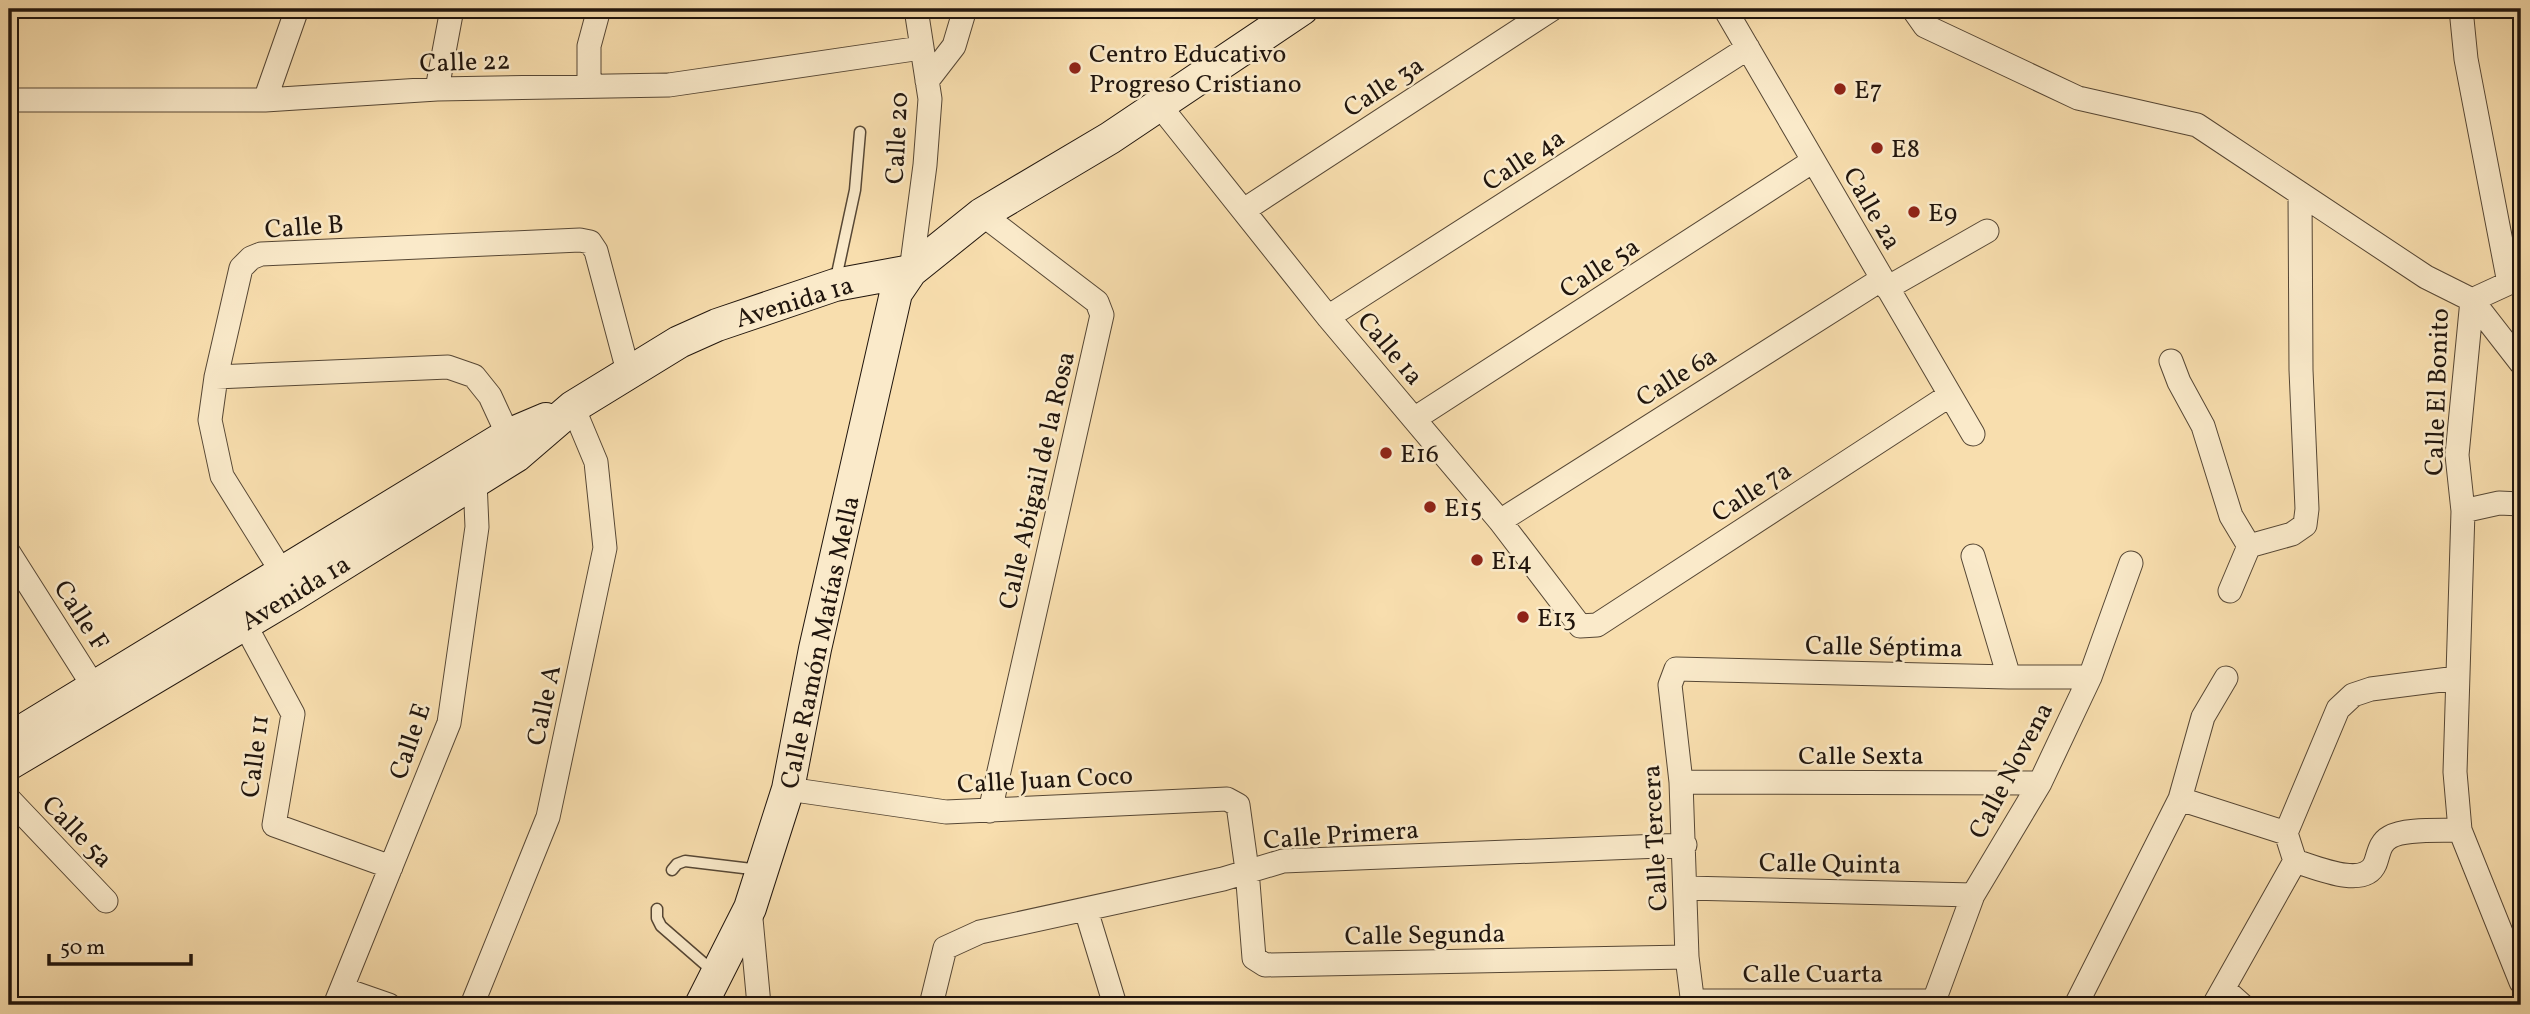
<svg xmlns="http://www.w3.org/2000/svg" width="2530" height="1014" font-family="Vollkorn,serif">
  <rect width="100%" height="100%" fill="#f8deae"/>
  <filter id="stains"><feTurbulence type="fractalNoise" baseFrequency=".00286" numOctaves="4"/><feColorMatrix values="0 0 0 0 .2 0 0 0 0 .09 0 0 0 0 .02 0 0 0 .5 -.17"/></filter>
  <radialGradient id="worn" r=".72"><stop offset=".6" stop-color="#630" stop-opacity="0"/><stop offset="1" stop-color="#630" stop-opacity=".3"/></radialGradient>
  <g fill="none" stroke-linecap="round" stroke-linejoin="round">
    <!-- service casing -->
    <g stroke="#564735" stroke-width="13">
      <path id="service" d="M 835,283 L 855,190 L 860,132
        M 672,870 L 677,864 L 685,861 L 760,870
        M 657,909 L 657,918 L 661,926 L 715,973"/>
    </g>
    <!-- minor casing -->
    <g stroke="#564735" stroke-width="25">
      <path id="minor" d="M 1725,9 L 1973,434
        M 1913,9 L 1925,26 L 2078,98 L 2197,125 L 2426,277 L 2472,300 L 2521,363
        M 2461,9 L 2466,59 L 2509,283
        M 927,81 L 954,46 L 965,9
        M 589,86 L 589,46 L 599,9
        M 437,89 L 452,9
        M 9,100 L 265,100 L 437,89 L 669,85 L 921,48
        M 265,100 L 297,9
        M 1160,106 L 1328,317 L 1500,521 L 1580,626 L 1597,625 L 1950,395
        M 1244,210 L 1552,9
        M 982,214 L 1097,302 L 1102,315 L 990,811
        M 911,271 L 925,165 L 930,99 L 916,9
        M 1887,288 L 1987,231
        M 2472,300 L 2457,455 L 2463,511 L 2455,772 L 2460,830 L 2521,982
        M 2472,300 L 2509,283 L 2521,280
        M 1328,317 L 1748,48
        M 2171,361 L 2179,382 L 2203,426 L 2231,516 L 2249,546 L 2292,534 L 2305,525 L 2307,509 L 2301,370 L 2300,194
        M 216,377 L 448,367 L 474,376 L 490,396 L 508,435
        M 1414,419 L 1813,161
        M 2463,511 L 2499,503 L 2521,504
        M 1500,521 L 1882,279
        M 9,553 L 101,698
        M 1973,556 L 2009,677
        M 290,585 L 222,476 L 210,420 L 216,377 L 241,268 L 251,258 L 261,254 L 580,240 L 590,242 L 596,251 L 628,371
        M 2230,591 L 2249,546
        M 244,623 L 293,714 L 274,825 L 391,867
        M 1681,782 L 2040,783
        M 788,789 L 946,812 L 1227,799 L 1238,805 L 1247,870 L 1254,958 L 1265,965 L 1687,957
        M 9,799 L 106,901
        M 2180,799 L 2286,833
        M 2295,861 C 2315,867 2364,889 2375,864 C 2379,854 2379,843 2390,837 C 2405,828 2442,831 2460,830
        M 1686,888 L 1973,895
        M 750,908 L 759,1005
        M 1086,910 L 1115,1005
        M 343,989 L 389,1005
        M 2224,989 L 2242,1005
        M 1693,1001 L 1934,1001 L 1973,895 L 2040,783 L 2090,677 L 2131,563
        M 335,1005 L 449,723 L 477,527 L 475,481
        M 472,1005 L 548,817 L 605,548 L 596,462 L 573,407
        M 931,1005 L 945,948 L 980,932 L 1223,879 L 1283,861 L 1685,845
        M 1693,1005 L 1687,957 L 1681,782 L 1670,685 L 1676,669 L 2009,677 L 2090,677
        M 2076,1005 L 2180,799 L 2203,717 L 2226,678
        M 2214,1005 L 2295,861 L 2286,833 L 2338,709 L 2353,695 L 2371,689 L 2457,678"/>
    </g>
    <!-- secondary casing -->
    <g stroke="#20150d" stroke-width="34">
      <path id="secondary" d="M 9,739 L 508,435 L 546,419
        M 9,764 L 295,594 L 516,456 L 573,407 L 679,342 L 717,325 L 835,285 L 911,271
        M 701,1005 L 750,908 L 788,789 L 815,649 L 896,293 L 911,271 L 982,214 L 1110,138 L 1302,9"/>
    </g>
    <!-- service -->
    <use href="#service" stroke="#faeaca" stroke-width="10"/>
    <!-- minor -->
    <use href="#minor" stroke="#faeaca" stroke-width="23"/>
    <!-- secondary -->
    <use href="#secondary" stroke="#faeaca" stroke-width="32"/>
  </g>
  <!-- markers -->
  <g fill="#8f2418" stroke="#faeaca" stroke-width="2.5">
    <circle cx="1075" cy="68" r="7"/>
    <circle cx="1840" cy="89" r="7"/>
    <circle cx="1877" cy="148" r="7"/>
    <circle cx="1914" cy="212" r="7"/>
    <circle cx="1386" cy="453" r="7"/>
    <circle cx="1430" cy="507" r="7"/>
    <circle cx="1477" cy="560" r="7"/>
    <circle cx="1523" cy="617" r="7"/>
  </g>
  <g text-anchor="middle" stroke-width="5" stroke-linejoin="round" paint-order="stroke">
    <!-- poi labels -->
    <g font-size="26" fill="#20150d" stroke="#faeaca" text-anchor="start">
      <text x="1089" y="62">Centro Educativo<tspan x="1089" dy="30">Progreso Cristiano</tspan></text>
      <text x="1854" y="98">E7</text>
      <text x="1891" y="157">E8</text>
      <text x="1928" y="221">E9</text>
      <text x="1400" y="462">E16</text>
      <text x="1444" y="516">E15</text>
      <text x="1491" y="569">E14</text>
      <text x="1537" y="626">E13</text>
    </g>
    <!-- street labels -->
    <g font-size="26" fill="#20150d" stroke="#faeaca">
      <text transform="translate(465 61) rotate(-2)" y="9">Calle 22</text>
      <text transform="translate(1383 86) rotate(-33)" y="9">Calle 3a</text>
      <text transform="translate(896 138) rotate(-87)" y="9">Calle 20</text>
      <text transform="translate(1523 159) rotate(-33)" y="9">Calle 4a</text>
      <text transform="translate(1873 208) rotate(60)" y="9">Calle 2a</text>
      <text transform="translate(304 226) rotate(-4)" y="9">Calle B</text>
      <text transform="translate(1599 267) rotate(-33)" y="9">Calle 5a</text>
      <text transform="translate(794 301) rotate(-17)" y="9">Avenida 1a</text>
      <text transform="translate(1391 348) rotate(50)" y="9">Calle 1a</text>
      <text transform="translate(1676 376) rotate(-32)" y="9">Calle 6a</text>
      <text transform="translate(2436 392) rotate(-88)" y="9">Calle El Bonito</text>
      <text transform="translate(1036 480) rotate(-77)" y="9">Calle Abigail de la Rosa</text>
      <text transform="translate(1751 491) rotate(-33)" y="9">Calle 7a</text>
      <text transform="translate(295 592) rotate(-31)" y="9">Avenida 1a</text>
      <text transform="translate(82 615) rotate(57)" y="9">Calle F</text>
      <text transform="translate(819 642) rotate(-78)" y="9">Calle Ramón Matías Mella</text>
      <text transform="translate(1884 646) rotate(1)" y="9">Calle Séptima</text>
      <text transform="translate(543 705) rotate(-78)" y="9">Calle A</text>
      <text transform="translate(409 741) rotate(-71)" y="9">Calle E</text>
      <text x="1861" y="764">Calle Sexta</text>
      <text transform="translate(254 756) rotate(-83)" y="9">Calle 11</text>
      <text transform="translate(2010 770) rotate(-62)" y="9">Calle Novena</text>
      <text transform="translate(1045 779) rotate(-3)" y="9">Calle Juan Coco</text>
      <text transform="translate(78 831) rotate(46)" y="9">Calle 5a</text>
      <text transform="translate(1341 834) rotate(-4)" y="9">Calle Primera</text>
      <text transform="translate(1654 838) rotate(-93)" y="9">Calle Tercera</text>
      <text transform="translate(1830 863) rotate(1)" y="9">Calle Quinta</text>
      <text transform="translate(1425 934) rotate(-1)" y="9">Calle Segunda</text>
      <text x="1813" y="982">Calle Cuarta</text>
    </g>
  </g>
  <!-- margin -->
  <rect width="2530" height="1014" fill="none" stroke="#f8deae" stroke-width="35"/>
  <rect x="10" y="10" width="2509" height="993" fill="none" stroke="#20150d" stroke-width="3.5"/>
  <rect x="18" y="18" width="2495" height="979" fill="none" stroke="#20150d" stroke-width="2"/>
  <!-- scale -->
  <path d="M49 954v10h142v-10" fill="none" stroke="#20150d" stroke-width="3.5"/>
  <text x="60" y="954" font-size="21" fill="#20150d" stroke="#faeaca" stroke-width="5" paint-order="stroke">50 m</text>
  <rect width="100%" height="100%" filter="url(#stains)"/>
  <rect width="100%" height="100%" fill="url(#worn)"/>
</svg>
